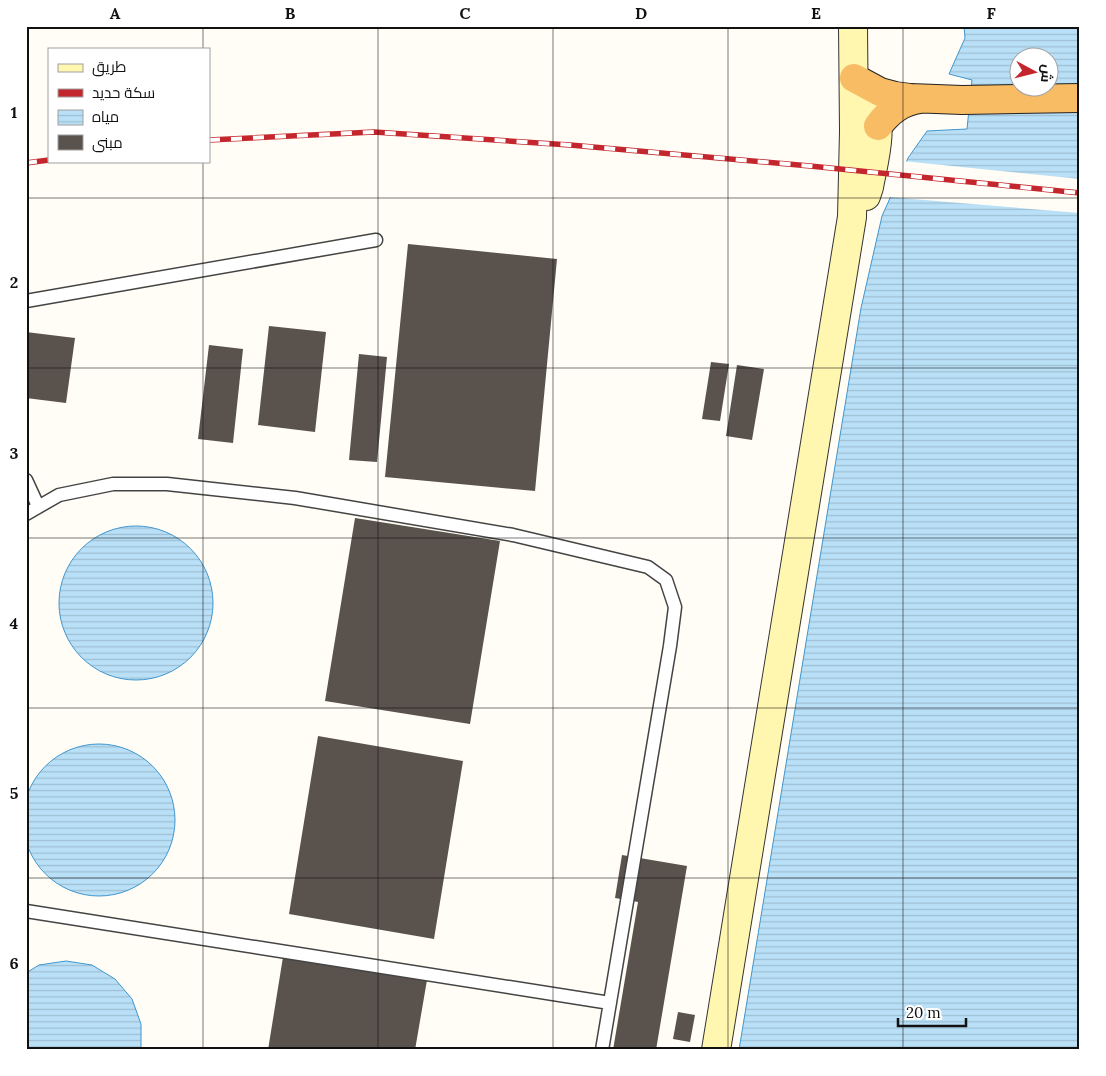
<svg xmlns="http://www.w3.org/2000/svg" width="1106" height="1076" font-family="Lora,Cairo,serif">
  <defs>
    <pattern id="water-rules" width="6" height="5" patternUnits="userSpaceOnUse" patternTransform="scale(1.25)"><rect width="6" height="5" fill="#b9e0f7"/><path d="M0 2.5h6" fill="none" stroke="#9ebfd3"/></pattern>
  </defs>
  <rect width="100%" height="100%" fill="#fffdf5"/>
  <!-- water -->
  <path fill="url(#water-rules)" stroke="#3f96cf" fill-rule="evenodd" d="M 964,26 L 1080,26 L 1080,1050 L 739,1050 L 861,308 L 882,216 L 908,158 L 927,131 L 967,129 L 972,80 L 949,74 L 965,38 ZM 1018,58 L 1048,58 L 1048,88 L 1018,88 Z
    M59 603a77 77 0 1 1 154 0a77 77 0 1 1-154 0Z
    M23 820a76 76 0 1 1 152 0a76 76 0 1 1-152 0Z
    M 66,961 L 92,965 L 115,979 L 132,999 L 141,1024 L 141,1050 L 26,1050 L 26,973 L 39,965 Z"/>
  <!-- pier -->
  <path fill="#fffdf5" d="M 903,161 L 1080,179 L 1080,213 L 888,197 Z"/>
  <!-- building -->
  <path fill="#5a524d" d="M 408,244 L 557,259 L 535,491 L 385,477 Z
    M 269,326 L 326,332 L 315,432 L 258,425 Z
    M 26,332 L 75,338 L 66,403 L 26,398 Z
    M 209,345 L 243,349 L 233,443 L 198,439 Z
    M 359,354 L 387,357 L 377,462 L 349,460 Z
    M 711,362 L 729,364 L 720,421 L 702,419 Z
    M 737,365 L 764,369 L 752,440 L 726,436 Z
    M 355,518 L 500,541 L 470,724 L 325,701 Z
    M 318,736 L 463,761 L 434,939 L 289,914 Z
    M 622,855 L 687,866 L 656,1050 L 613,1050 L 638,902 L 615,898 Z
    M 283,957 L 427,980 L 415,1050 L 268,1050 Z
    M 678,1012 L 695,1015 L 690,1042 L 673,1039 Z"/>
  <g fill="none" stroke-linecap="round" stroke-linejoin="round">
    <!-- service casing -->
    <g stroke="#444" stroke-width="15">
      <path id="service" d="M 26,301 L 376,240
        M 26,480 L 38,506
        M 26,514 L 59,495 L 113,484 L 167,484 L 295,498 L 513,535 L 648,567 L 666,580 L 675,607 L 670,646 L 602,1050
        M 26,911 L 610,1003"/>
    </g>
    <!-- secondary casing -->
    <g stroke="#333" stroke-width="30">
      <path id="secondary" d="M 866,196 L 869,187 C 873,164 885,124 871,104
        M 716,1050 L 852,217 L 854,131 L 853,26"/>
    </g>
    <!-- trunk casing -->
    <g stroke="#222" stroke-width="30">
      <path id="trunk" d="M 854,78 L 880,92 L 895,96 L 910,98 L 962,100 L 1080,98
        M 878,126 C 889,111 901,102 920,99"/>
    </g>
    <!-- service -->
    <use href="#service" stroke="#fff" stroke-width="12"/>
    <!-- secondary -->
    <use href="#secondary" stroke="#fff6b0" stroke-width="28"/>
    <!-- trunk -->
    <use href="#trunk" stroke="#f7bc64" stroke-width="28"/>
    <!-- rail casing -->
    <g stroke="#c4262e" stroke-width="5.5">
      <path id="rail" d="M 209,140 L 374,132 L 570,145 L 810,166 L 1080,193
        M 26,163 L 49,160"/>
    </g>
    <!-- rail -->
    <use href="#rail" stroke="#fff" stroke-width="4" stroke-dasharray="11" stroke-linecap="butt"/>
  </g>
  <!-- grid -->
  <path fill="none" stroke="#111" stroke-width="1" stroke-opacity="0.55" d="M 203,26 L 203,49M 378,26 L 378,1050M 553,26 L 553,1050M 728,26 L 728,1050M 903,26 L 903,1050M 203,161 L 203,1050M 26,198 L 1080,198M 26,368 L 1080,368M 26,538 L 1080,538M 26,708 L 1080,708M 26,878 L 1080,878"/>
  <!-- border -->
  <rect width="1106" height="1076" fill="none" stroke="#ffffff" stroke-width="55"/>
  <!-- legend -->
  <rect x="48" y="48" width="162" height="115" fill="#ffffff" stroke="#a0a0a0"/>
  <rect x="58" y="64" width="25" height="8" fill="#fff6b0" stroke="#a0a0a0"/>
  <text x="92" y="72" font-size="15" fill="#111111">طريق</text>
  <rect x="58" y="89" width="25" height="8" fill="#c4262e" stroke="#a0a0a0"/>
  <text x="92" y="98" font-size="15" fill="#111111">سكة حديد</text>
  <rect x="58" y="110" width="25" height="15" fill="url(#water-rules)" stroke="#a0a0a0"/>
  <text x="92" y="122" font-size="15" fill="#111111">مياه</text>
  <rect x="58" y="135" width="25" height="15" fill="#5a524d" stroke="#a0a0a0"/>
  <text x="92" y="148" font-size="15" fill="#111111">مبنى</text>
  <!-- north arrow -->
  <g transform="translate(1034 72) rotate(97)"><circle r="24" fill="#ffffff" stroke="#a0a0a0"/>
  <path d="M0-4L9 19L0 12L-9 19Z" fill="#c4262e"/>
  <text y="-8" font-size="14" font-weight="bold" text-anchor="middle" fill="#111111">ش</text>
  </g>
  <!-- scale -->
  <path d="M898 1018v8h68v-8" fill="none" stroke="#111111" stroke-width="2.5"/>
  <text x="906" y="1018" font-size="15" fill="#111111" stroke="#ffffff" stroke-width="4" paint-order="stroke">20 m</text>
  <rect x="28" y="28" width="1050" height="1020" fill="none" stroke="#111" stroke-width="2"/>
  <g font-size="16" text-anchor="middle" font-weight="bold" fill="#111">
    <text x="115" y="19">A</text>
    <text x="290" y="19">B</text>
    <text x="465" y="19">C</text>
    <text x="641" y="19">D</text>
    <text x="816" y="19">E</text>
    <text x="991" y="19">F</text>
    <text x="14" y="118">1</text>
    <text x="14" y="288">2</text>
    <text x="14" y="459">3</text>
    <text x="14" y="629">4</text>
    <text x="14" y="799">5</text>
    <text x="14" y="969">6</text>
  </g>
</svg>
